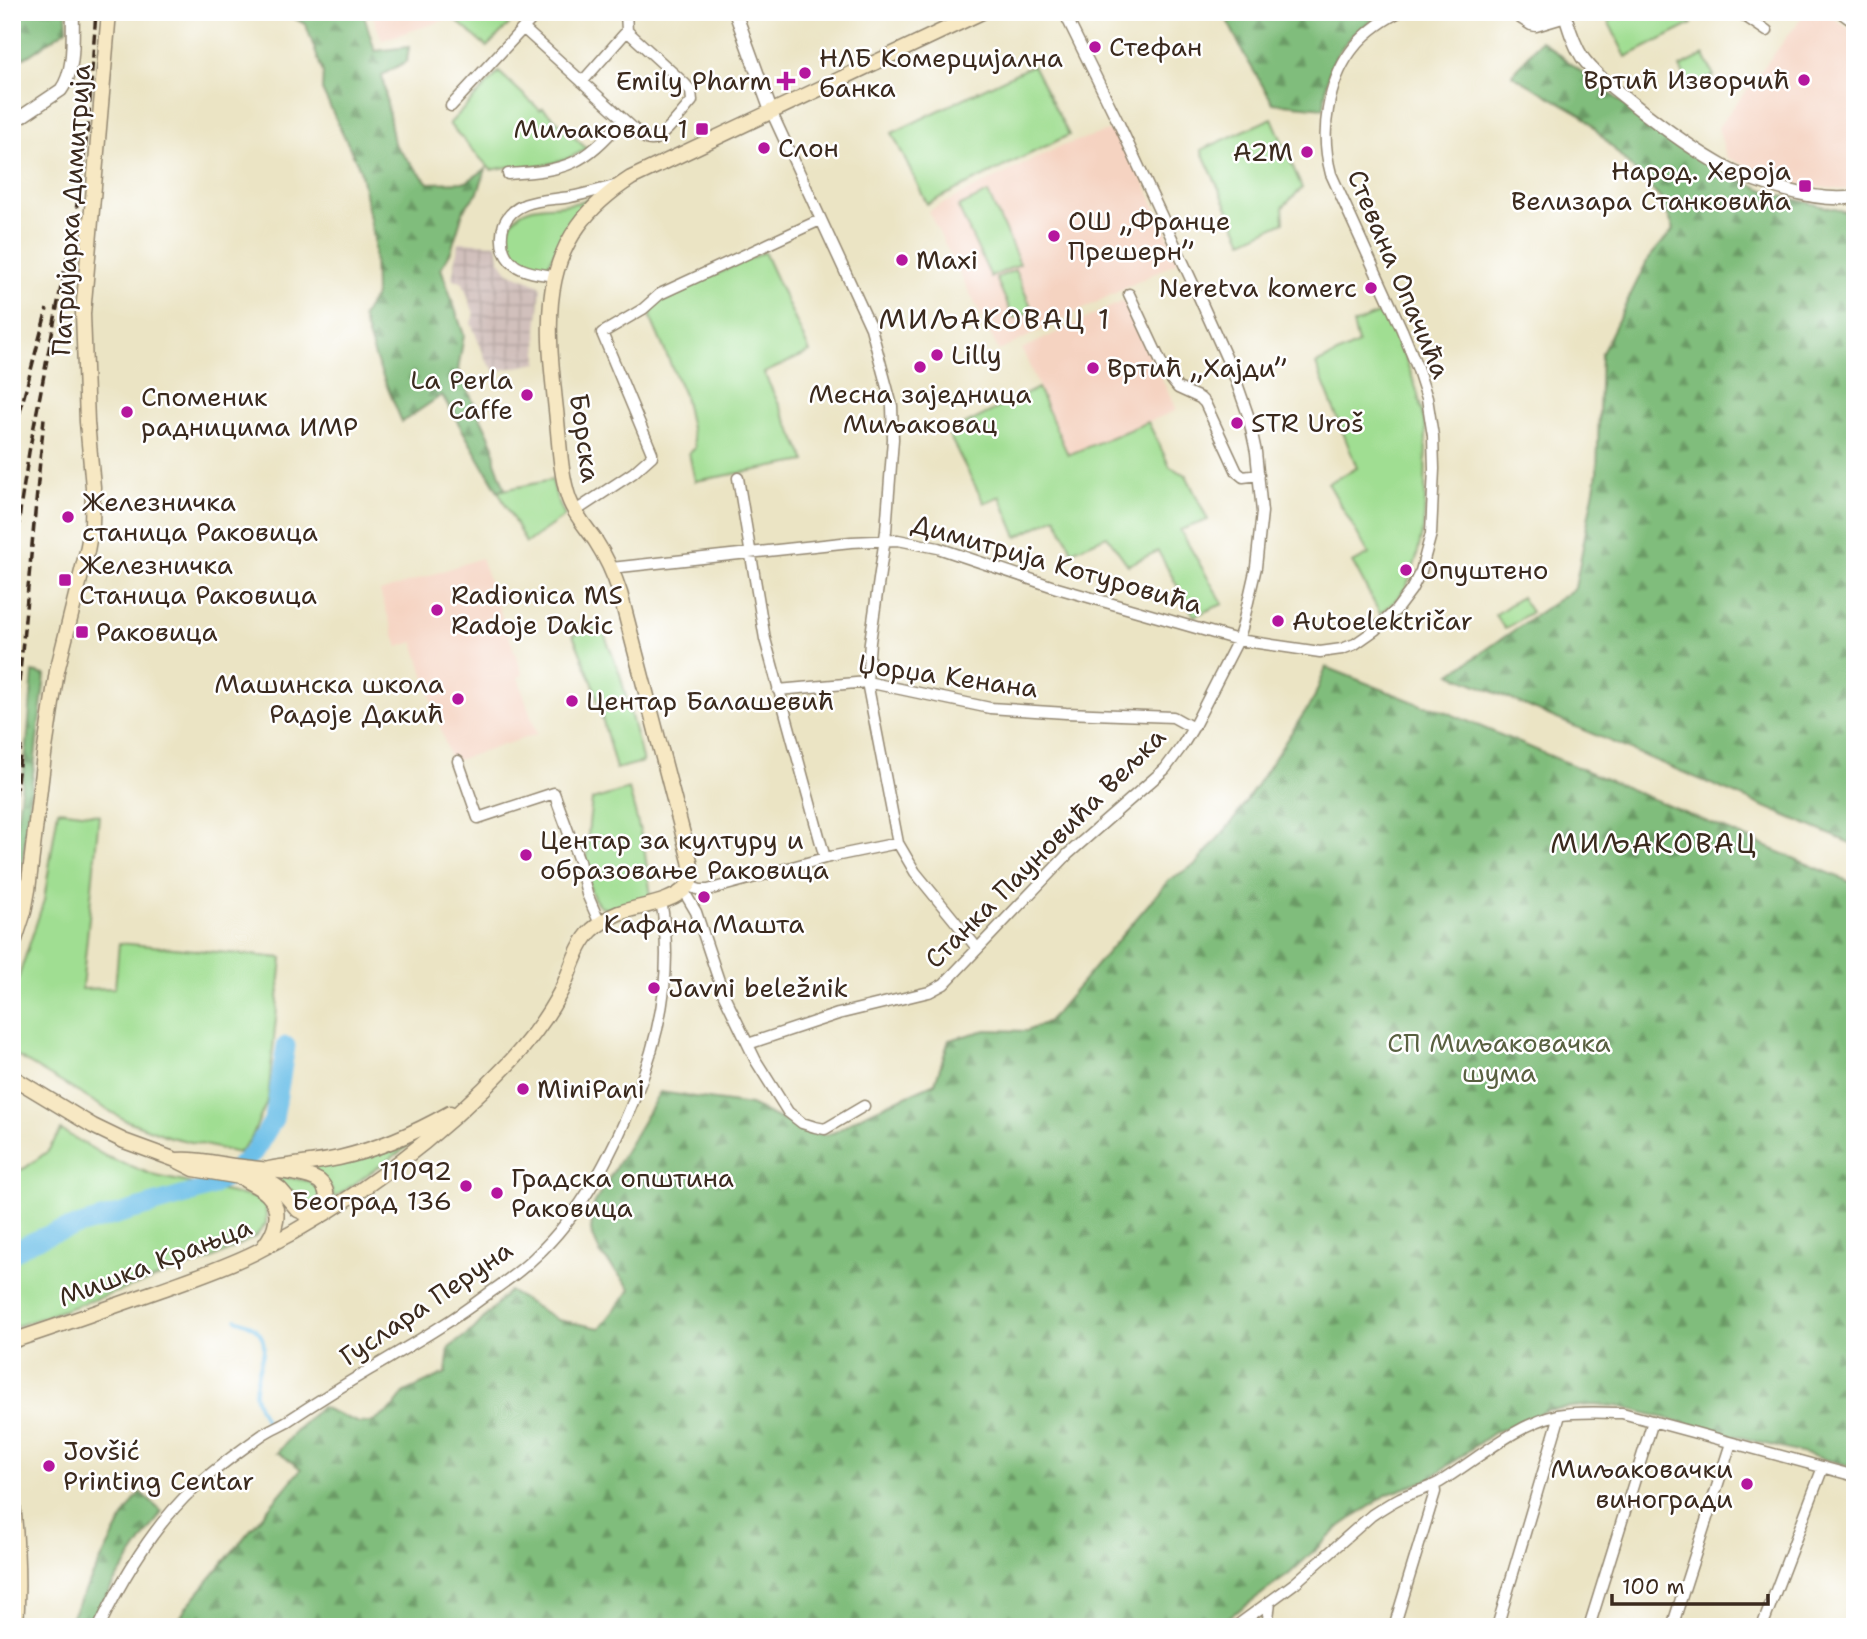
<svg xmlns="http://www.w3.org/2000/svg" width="1867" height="1639" font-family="'Shantell Sans',sans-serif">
  <defs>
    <pattern id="industrial-grid" width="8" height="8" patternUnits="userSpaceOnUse" patternTransform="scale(1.75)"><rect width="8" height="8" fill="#d1c0bc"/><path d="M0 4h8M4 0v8" fill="none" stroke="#b4a5a1"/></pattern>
    <pattern id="forest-firs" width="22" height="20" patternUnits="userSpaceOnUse" patternTransform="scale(1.75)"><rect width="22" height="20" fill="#80bd7c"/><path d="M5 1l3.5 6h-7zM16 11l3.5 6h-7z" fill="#6a9a65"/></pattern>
  </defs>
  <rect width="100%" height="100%" fill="#fff"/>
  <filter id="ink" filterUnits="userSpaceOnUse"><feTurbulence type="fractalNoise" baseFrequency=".0143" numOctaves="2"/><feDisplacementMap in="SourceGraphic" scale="14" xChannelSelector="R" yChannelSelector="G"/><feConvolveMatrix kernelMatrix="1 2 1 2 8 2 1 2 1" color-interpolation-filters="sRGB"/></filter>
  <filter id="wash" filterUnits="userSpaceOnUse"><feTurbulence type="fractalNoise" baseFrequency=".00686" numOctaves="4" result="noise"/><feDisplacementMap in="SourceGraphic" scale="28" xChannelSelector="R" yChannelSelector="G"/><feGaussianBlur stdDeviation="1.57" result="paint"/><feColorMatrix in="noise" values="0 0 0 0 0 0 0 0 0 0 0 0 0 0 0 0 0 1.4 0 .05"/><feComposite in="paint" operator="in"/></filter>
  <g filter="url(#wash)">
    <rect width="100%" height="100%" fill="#ebe4c4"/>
    <!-- built -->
    <path fill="#f5d3c1" d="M 371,12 L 471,12 L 382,40 Z
      M 1806,12 L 1825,12 L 1855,33 L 1855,188 L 1843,190 L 1803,185 L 1759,172 L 1726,157 L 1718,127 Z
      M 1120,127 L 1179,261 L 999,351 L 928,211 L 1059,147 Z
      M 1123,301 L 1177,410 L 1068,455 L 1022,349 Z
      M 481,558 L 523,675 L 518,677 L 537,734 L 451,762 L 414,642 L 398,647 L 380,592 Z"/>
    <!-- industrial -->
    <path fill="url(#industrial-grid)" d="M 459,242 L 497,244 L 500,261 L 509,272 L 540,285 L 541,289 L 537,329 L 538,363 L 495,371 L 486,360 L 471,323 L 474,314 L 463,283 L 452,278 Z"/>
    <!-- green -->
    <path fill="#a0de92" stroke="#6e8458" stroke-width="2" d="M 471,12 L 521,12 L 487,47 L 453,18 Z
      M 1625,12 L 1686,12 L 1692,24 L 1626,57 L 1608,21 Z
      M 1704,55 L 1714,76 L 1690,88 L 1680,67 Z
      M 1033,65 L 1069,135 L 927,204 L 892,133 Z
      M 499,72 L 540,110 L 543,108 L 587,149 L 567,159 L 538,167 L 507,167 L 491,170 L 449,124 Z
      M 1272,118 L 1302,188 L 1283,207 L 1284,222 L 1243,241 L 1201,150 Z
      M 988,193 L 1020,264 L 991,277 L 958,207 Z
      M 590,199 L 590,201 C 571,221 558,243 547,268 C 530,265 513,262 508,243 C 506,235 508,228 512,222 C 524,204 544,207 562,205 C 572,204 581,202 590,199 Z
      M 764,252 L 810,352 L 764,373 L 806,461 L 695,481 L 689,453 L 695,448 L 684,395 L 651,319 L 651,310 L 656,302 Z
      M 1015,270 L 1033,311 L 1014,319 L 996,278 Z
      M 1386,311 L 1391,317 L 1417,391 L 1426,430 L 1425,503 L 1423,529 L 1416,560 L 1406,588 L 1393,603 L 1380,614 L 1353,563 L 1369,554 L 1328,483 L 1357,468 L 1316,364 L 1358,344 L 1353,324 Z
      M 1038,388 L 1068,455 L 1148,422 L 1170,467 L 1186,475 L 1208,520 L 1180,530 L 1223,604 L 1194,616 L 1158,551 L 1128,565 L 1107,536 L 1072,551 L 1056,517 L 1017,537 L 1000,496 L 984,503 L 948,433 Z
      M 552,480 L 557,499 L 565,516 L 526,543 L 498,491 Z
      M 1521,597 L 1531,612 L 1505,629 L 1495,615 Z
      M 601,626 L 620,674 L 643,762 L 616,769 L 593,684 L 573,635 Z
      M 629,789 L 644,847 L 651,896 L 609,909 C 576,906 589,822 592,800 Z
      M 58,810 L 99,815 L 82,989 L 115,988 L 119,943 L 282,958 L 268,1099 L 251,1139 L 238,1153 L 170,1137 L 125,1120 L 12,1053 L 12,997 L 44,900 Z
      M 61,1130 L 107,1157 L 156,1176 L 204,1186 L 53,1230 L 12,1249 L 12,1173 L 25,1168 L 48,1151 Z
      M 413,1139 L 407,1147 L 334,1198 L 332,1190 L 310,1170 L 311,1166 Z
      M 271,1175 L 309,1181 L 323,1193 L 320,1209 C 300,1215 283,1187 271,1175 Z
      M 213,1189 L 256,1198 L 266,1207 L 266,1224 L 255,1237 L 210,1260 L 14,1327 L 12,1314 L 12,1259 L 30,1246 L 42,1240 Z"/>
    <!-- forest -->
    <path fill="url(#forest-firs)" stroke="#5e744d" stroke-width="2" d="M 12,12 L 66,12 L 67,29 L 28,56 L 12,61 Z
      M 288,12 L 363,12 L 375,51 L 409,47 L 407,61 L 382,75 L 394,144 L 428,183 L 466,182 L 486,169 L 478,192 L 464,209 L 451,251 L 441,268 L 464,335 L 458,370 L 494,446 L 495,461 L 505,489 L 498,491 L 442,395 L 402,422 L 376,360 L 362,317 L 375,296 L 374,239 L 360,169 L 322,90 L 323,73 L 306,25 L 289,15 Z
      M 1223,12 L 1385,12 C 1361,27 1336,44 1329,74 C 1326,85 1325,97 1324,108 L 1273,103 L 1245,56 Z
      M 1541,40 L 1602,88 L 1697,157 L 1747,183 L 1777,195 L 1855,214 L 1855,845 L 1451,674 L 1575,588 L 1597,473 L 1601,355 L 1648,259 L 1674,229 L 1661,199 L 1582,115 L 1512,75 Z
      M 1326,667 L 1424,706 L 1434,707 L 1855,884 L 1855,1467 L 1618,1406 L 1590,1405 L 1547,1410 L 1493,1433 L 1428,1480 L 1388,1494 L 1341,1526 L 1288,1575 L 1215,1627 L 175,1627 L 187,1606 L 301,1469 L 279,1453 L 277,1453 L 295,1431 L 321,1407 L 359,1423 L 373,1422 L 391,1410 L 405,1392 L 446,1373 L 449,1348 L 474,1329 L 509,1291 L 558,1320 L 600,1328 L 631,1289 L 600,1253 L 591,1231 L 594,1204 L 660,1092 L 750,1105 L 808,1132 L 826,1135 L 835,1132 L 863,1115 L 935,1083 L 949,1040 L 986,1030 L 1027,1031 L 1049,1021 L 1169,880 L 1196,864 L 1233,821 L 1314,698 Z
      M 33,672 L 45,675 L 21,874 L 12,870 L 12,859 L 27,745 Z
      M 140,1492 L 162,1512 L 113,1584 L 92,1627 L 66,1627 L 123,1518 Z"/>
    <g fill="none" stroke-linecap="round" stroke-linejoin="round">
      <!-- stream -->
      <path stroke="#6cbfe8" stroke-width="3.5" d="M 236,1319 C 285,1335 254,1362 255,1394 C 256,1403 262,1412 265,1420"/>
      <!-- river -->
      <path stroke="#6cbfe8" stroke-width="19" d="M 12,1254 L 29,1243 L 53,1233 L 189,1194 L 210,1187 L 233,1172 L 255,1151 L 274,1119 L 286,1046"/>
    </g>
  </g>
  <g filter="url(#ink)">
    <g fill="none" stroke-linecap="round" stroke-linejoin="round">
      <!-- minor casing -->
      <g stroke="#938771" stroke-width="13">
        <path id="minor" d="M 1511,12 L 1531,25 L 1536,26 L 1566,17
          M 1739,12 L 1767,31
          M 1840,12 L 1855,23
          M 523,28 L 633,128 C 639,133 645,141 652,140 C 662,139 685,109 692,101 L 691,91 L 685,84 L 627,31 L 626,12
          M 582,82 L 627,31
          M 451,106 L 538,12
          M 771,111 L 871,328 L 892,406 L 893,439 L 886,531 L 870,642 L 867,682 L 898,843 L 915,872 L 977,948
          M 508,174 C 567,170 583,166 623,119
          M 554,276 C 535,273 512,272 504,251 C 501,243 501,232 504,224 C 515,198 547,201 570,197 C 586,194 602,189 618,185
          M 1129,294 L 1166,373 L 1178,388 L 1200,398 L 1205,403 L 1237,472 L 1243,477 L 1259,475
          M 738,478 L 765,639 L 825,858
          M 574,512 L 633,473 L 652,456 L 652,453 L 602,333 L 643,309 L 660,294 L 820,220
          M 611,568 L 851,542 L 898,540 L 938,548 L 1057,588 L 1238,640 L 1320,652 L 1342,649 L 1355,644 L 1375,630 L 1396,610 L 1411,590 L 1421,571 L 1431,534 L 1434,469 L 1433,436 L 1427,398 L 1417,367 L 1402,330 L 1331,174 C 1325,152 1324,131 1328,109 C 1336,63 1357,34 1399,12
          M 778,690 L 867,682 L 990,708 L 1066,713 L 1173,717 L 1193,728
          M 458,761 L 478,818 L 554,793 L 579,861 L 587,894 L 600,924
          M 688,886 L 700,890 L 708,890 L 825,858 L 898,843
          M 683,890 L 696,912 L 723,993 L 756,1061 L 788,1112 L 802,1123 L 815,1127 L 825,1129 L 864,1106
          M 748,1044 L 838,1014 L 929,992 L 944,984 L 1068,854 L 1165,769 L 1182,746 L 1193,728 L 1238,640 L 1242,628 L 1256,567 L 1262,512 L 1256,452 L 1248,415 L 1234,375 L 1195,288 L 1119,124 L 1064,12
          M 99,1627 C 123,1577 153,1526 194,1488 C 215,1469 242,1449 265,1433 C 273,1428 281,1425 289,1420 C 315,1403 342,1386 369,1370 C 409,1346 448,1324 485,1296 C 502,1284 520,1272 535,1257 C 582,1213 611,1156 635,1097 C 661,1034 674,969 661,901
          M 1235,1627 L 1295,1583 L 1372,1515 C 1381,1509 1390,1503 1400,1498 C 1413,1492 1428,1489 1440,1482 C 1476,1460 1515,1425 1557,1415 C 1579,1411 1600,1413 1622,1413 L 1855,1476
          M 1267,1627 L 1270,1602
          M 1394,1627 L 1435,1492 L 1434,1485
          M 1497,1627 L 1560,1415
          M 1589,1627 L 1653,1421
          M 1672,1627 L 1731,1443
          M 1762,1627 L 1823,1467"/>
      </g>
      <!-- tertiary casing -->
      <g stroke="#938771" stroke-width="15">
        <path id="tertiary" d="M 735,12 L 771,111
          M 1564,12 C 1569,28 1573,43 1582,57 C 1596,76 1615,89 1633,104 C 1662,127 1693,150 1726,168 C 1744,178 1766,184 1786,190 C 1808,196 1832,201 1855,197
          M 12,123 L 61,90 C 76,70 72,36 73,12"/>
      </g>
      <!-- secondary casing -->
      <g stroke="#938771" stroke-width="17">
        <path id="secondary" d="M 12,949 L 24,912 L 28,890 L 44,755 L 57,671 L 87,551 L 92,524 L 93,487 L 87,422 L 83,314 L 109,12
          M 12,1077 L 93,1126 L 124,1141 L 176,1160 L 194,1169 L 240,1177 L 257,1178 L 270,1182 L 280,1189 L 298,1210 L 317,1218
          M 177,1160 C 200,1158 221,1165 243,1167 C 260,1169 305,1172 319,1181 C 329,1189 327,1201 326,1212
          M 269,1169 C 292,1165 316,1163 339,1158 C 378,1149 415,1133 450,1113
          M 245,1180 C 252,1184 262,1188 268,1195 C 283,1210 276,1231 264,1246
          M 12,1341 C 61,1325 109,1308 157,1291 C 190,1279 224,1268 256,1252 C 351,1204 439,1138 512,1060 C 531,1039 548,1016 561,991 C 571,971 576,946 592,930 C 600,923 609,917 619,913 C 638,906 675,903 687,886 C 693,879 692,870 690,861 L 620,593 C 614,574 606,557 595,540 C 585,526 575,515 569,499 C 560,474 559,437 556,410 C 545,311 538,238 631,178 L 982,12
          M 12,1494 C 17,1539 19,1582 16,1627"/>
      </g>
      <!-- minor -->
      <use href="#minor" stroke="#fff" stroke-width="10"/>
      <!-- tertiary -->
      <use href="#tertiary" stroke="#fff" stroke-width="12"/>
      <!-- secondary -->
      <use href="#secondary" stroke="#f7e8c3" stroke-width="14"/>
      <!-- rail -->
      <path stroke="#3b2a1e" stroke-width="3.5" stroke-dasharray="10 5" stroke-linecap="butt" d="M 12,442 L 47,309
        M 12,592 L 21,503 L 29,452 L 79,194 L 88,127 L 96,12
        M 12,757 L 44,418
        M 12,826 L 21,746"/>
    </g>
  </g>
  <!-- markers -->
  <g fill="#b5179e" stroke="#fff" stroke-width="2.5">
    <circle cx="1095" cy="47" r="7"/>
    <circle cx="805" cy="73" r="7"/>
    <circle cx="1804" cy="80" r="7"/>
    <path d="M782.5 70.5h7v7h7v7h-7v7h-7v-7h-7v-7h7z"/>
    <rect x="695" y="122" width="14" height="14" rx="3.5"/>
    <circle cx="764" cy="148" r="7"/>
    <circle cx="1307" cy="152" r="7"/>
    <rect x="1798" y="179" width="14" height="14" rx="3.5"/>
    <circle cx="1054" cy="236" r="7"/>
    <circle cx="902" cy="260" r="7"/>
    <circle cx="1371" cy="288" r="7"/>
    <circle cx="937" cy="355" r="7"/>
    <circle cx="920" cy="367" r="7"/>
    <circle cx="1093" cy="368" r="7"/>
    <circle cx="527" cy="395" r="7"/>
    <circle cx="127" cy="412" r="7"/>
    <circle cx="1237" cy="423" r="7"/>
    <circle cx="68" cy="517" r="7"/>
    <circle cx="1406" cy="570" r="7"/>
    <rect x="58" y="573" width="14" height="14" rx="3.5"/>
    <circle cx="437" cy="610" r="7"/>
    <circle cx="1278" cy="621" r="7"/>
    <rect x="75" y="625" width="14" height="14" rx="3.5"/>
    <circle cx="458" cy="699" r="7"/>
    <circle cx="572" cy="701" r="7"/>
    <circle cx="526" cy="855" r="7"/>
    <circle cx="704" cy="897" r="7"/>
    <circle cx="654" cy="988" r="7"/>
    <circle cx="523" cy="1089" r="7"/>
    <circle cx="466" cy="1186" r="7"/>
    <circle cx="497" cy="1193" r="7"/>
    <circle cx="49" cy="1466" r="7"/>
    <circle cx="1747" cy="1484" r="7"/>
  </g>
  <g text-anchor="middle" stroke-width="5" stroke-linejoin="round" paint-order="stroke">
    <!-- poi labels -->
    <g font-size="26" fill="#3b2a1e" stroke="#fff" text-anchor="start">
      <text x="1109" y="56">Стефан</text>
      <text x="819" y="67">НЛБ Комерцијална<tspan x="819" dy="30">банка</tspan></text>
      <text x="1790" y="89" text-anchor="end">Вртић Изворчић</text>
      <text x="772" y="90" text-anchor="end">Emily Pharm</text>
      <text x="688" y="138" text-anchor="end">Миљаковац 1</text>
      <text x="778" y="157">Слон</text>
      <text x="1293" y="161" text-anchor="end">A2M</text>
      <text x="1791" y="180" text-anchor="end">Народ. Хероја<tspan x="1791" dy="30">Велизара Станковића</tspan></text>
      <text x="1068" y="230">ОШ „Франце<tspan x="1068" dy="30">Прешерн”</tspan></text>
      <text x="916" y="269">Maxi</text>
      <text x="1357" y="297" text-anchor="end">Neretva komerc</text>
      <text x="951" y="364">Lilly</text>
      <text x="1107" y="377">Вртић „Хајди”</text>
      <text x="513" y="389" text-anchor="end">La Perla<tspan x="513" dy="30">Caffe</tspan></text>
      <text x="920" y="403" text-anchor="middle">Месна заједница<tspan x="920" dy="30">Миљаковац</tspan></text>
      <text x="141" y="406">Споменик<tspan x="141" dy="30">радницима ИМР</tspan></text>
      <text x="1251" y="432">STR Uroš</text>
      <text x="82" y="511">Железничка<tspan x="82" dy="30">станица Раковица</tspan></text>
      <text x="79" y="574">Железничка<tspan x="79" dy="30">Станица Раковица</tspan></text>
      <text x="1420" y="579">Опуштено</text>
      <text x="451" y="604">Radionica MS<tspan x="451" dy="30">Radoje Dakic</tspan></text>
      <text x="1292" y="630">Autoelektričar</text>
      <text x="96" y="641">Раковица</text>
      <text x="444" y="693" text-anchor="end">Машинска школа<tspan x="444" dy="30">Радоје Дакић</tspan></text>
      <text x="586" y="710">Центар Балашевић</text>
      <text x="540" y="849">Центар за културу и<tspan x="540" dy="30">образовање Раковица</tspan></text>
      <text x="704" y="933" text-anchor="middle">Кафана Машта</text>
      <text x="668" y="997">Javni beležnik</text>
      <text x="537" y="1098">MiniPani</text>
      <text x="452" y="1180" text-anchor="end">11092<tspan x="452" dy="30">Београд 136</tspan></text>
      <text x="511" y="1187">Градска општина<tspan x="511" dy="30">Раковица</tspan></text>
      <text x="63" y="1460">Jovšić<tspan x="63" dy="30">Printing Centar</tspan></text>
      <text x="1733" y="1478" text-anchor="end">Миљаковачки<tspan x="1733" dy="30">виногради</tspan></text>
    </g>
    <!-- street labels -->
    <g font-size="26" fill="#3b2a1e" stroke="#fff">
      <text transform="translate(71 210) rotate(-86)" y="9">Патријарха Димитрија</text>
      <text transform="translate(1399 274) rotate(67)" y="9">Стевана Опачића</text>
      <text transform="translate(585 438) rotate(82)" y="9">Борска</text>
      <text transform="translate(1057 564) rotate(16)" y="9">Димитрија Котуровића</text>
      <text transform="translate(948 676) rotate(8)" y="9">Џорџа Кенана</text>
      <text transform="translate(1045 848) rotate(-45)" y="9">Станка Пауновића Вељка</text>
      <text transform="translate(155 1262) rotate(-21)" y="9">Мишка Крањца</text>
      <text transform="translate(426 1303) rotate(-34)" y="9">Гуслара Перуна</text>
    </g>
    <!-- park labels -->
    <g font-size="26" fill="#596041" stroke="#fff">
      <text x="1499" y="1052">СП Миљаковачка<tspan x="1499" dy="30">шума</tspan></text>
    </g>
    <!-- neighbourhood labels -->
    <g font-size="28" letter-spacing="2" fill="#3b2a1e" stroke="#fff">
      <text x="995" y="329">МИЉАКОВАЦ 1</text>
      <text x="1654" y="853">МИЉАКОВАЦ</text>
    </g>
  </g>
  <!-- margin -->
  <rect width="1867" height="1639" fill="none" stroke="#fff" stroke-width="42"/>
  <!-- scale -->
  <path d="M1612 1594v10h156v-10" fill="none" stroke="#3b2a1e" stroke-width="3.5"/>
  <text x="1622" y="1594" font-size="21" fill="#3b2a1e" stroke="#ffffff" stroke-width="5" paint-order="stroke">100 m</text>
</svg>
